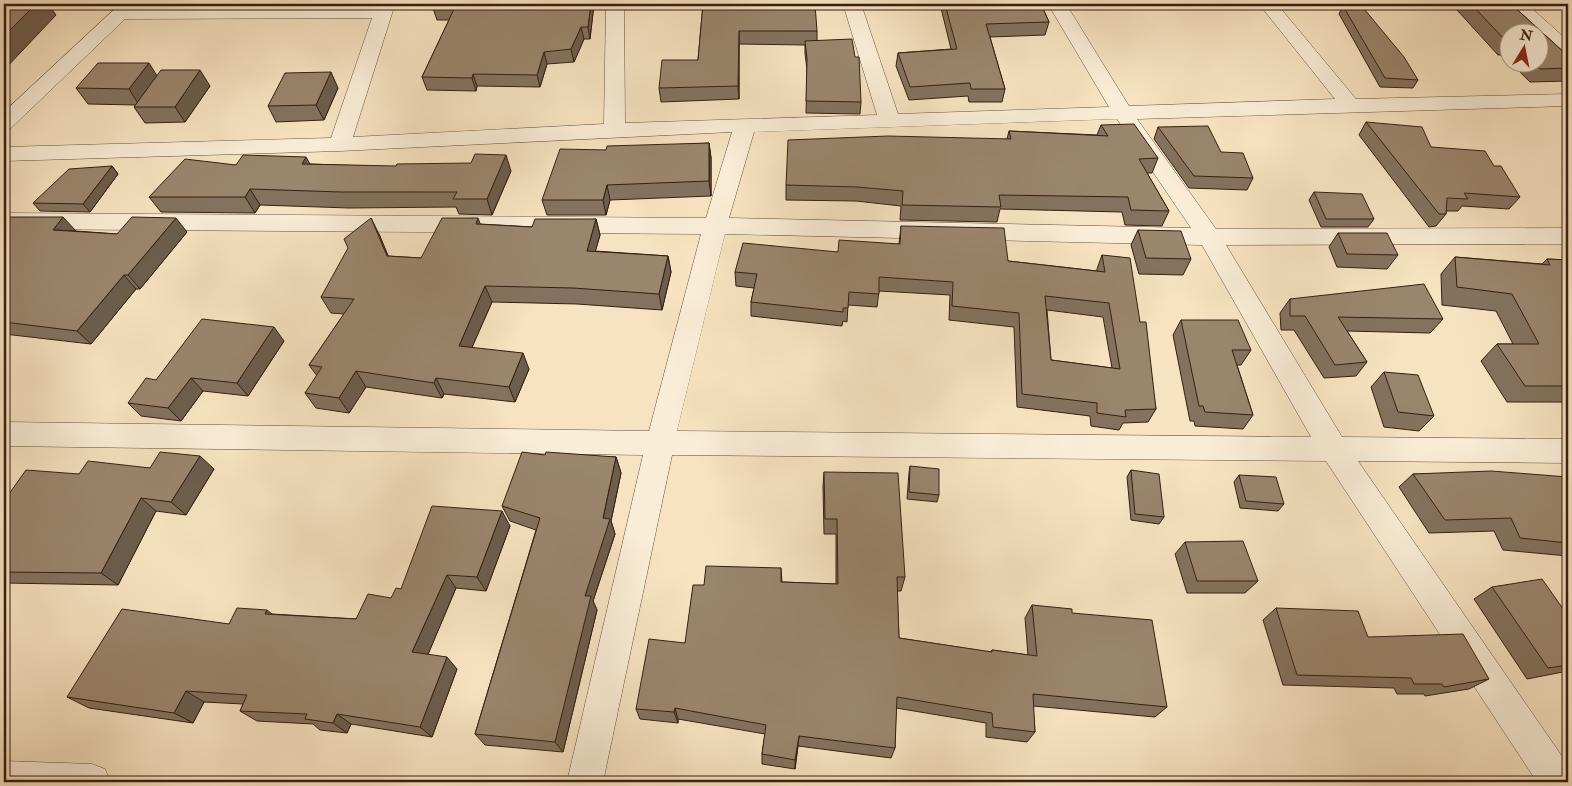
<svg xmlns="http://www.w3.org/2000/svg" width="1572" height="786" font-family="'IM FELL Double Pica',serif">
  <rect width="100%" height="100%" fill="#f7e3c1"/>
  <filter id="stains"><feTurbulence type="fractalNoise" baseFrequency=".004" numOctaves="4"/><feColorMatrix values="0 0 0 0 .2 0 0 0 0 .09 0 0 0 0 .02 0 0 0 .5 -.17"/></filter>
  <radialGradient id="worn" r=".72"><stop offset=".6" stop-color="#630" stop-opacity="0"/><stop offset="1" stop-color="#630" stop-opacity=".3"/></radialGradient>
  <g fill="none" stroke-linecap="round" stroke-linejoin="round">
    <!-- minor casing -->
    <g stroke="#66503e" stroke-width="1">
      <path id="minor" d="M 120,4 L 139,4 L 137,7 L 376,7 L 377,4 L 395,4 L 353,137 L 604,124 L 606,4 L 624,4 L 625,123 L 877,115 L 843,4 L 861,4 L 898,114 L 1109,107 L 1048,4 L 1066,4 L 1129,106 L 1335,99 L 1259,4 L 1277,4 L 1356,99 L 1568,94 L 1568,106 L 1137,119 L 1216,229 L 1568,228 L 1568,244 L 1226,245 L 1342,437 L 1568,439 L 1568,463 L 1358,461 L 1568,765 L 1568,782 L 1537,782 L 1326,461 L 672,455 L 603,782 L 567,782 L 643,455 L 4,446 L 4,422 L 649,431 L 701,234 L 4,229 L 4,213 L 706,218 L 732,132 L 340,151 L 4,161 L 4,147 L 331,138 L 372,18 L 125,19 L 11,128 L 4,129 L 4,112 ZM 1117,119 L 1191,228 L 729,218 L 754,132 ZM 725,234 L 1202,245 L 1311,437 L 677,431 Z
        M 1508,4 L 1527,4 L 1568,41 L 1568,57 L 1561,55 Z
        M 4,761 L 92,764 L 105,769 L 110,782 L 4,782 Z"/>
    </g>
    <!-- minor -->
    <use href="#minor" fill="#faedd7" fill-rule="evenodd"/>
  </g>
  <!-- wall -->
  <path fill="#84725e" stroke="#351f12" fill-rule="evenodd" d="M 434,4 L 594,4 L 590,39 L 584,39 L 574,62 L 547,64 L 540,87 L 477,86 L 476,91 L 427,90 L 422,77 L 449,20 L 437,20 L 433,8 Z
    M 703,4 L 817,31 L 817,41 L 861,102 L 860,114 L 806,113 L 807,70 L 805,53 L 805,45 L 739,44 L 739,99 L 661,102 L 659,88 L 698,60 Z
    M 940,4 L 1041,4 L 1049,22 L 1045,35 L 990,37 L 1005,89 L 1002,102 L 969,102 L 968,96 L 909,100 L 896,66 L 898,53 L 951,49 Z
    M 1461,4 L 1511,4 L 1568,56 L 1568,81 L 1530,82 L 1510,62 L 1540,62 L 1510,32 L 1510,62 L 1503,55 L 1498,55 L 1457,10 Z
    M 1343,6 L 1418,80 L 1413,88 L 1380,87 L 1339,14 Z
    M 157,76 L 210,86 L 185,122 L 145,123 L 134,107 L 136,105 L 88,104 L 76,88 Z
    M 338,88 L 324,120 L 276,122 L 268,106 Z
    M 1366,122 L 1431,147 L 1494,166 L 1520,197 L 1509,209 L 1462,206 L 1458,211 L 1446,211 L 1446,214 L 1436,226 L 1429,227 L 1359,135 Z
    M 1101,125 L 1158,158 L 1152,173 L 1147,173 L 1169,211 L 1162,226 L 1125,225 L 1122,212 L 1000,209 L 997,222 L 900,220 L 901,206 L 856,201 L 786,200 L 786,185 L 1007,139 L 1009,131 L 1097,135 Z
    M 1158,127 L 1221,152 L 1253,178 L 1247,190 L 1189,188 L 1154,139 Z
    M 709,143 L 711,158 L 711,196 L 610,200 L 606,215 L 547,215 L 542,200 L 606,150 Z
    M 310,164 L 511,171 L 492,215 L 459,214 L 456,207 L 349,208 L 260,205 L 255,213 L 161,212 L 149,197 L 236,165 Z
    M 112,166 L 118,174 L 90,212 L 40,211 L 33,203 Z
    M 1314,192 L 1374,219 L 1368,227 L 1321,227 L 1309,200 Z
    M 4,219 L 76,231 L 117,234 L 187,232 L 140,289 L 136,289 L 91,344 L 4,334 Z
    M 596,219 L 600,235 L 595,251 L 668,256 L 671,272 L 662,310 L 577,304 L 492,302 L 472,347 L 529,369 L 515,402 L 444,394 L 442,398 L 366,387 L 349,413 L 316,408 L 305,393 L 317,376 L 309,365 L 344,314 L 331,313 L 321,297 L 379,234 L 388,256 L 421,258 L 480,224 L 532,227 Z
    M 901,226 L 1008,261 L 1097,271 L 1097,269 L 1102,255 L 1140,322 L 1156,409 L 1148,422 L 1123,423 L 1119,430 L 1091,426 L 1090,416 L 1017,407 L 1014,327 L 949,320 L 950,295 L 879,291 L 877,307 L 848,305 L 847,322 L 843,321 L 842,326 L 751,316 L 751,302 L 754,288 L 736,286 L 735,272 L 838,252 L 899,244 ZM 1047,310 L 1103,317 L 1112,368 L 1051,360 Z
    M 1138,230 L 1191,259 L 1183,275 L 1139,274 L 1131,245 Z
    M 1338,233 L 1398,255 L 1387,269 L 1337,267 L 1329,247 Z
    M 1455,257 L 1542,264 L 1547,259 L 1568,260 L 1568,402 L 1507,402 L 1481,361 L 1497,344 L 1513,344 L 1496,311 L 1442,305 L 1441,274 Z
    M 1290,299 L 1443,319 L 1430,333 L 1347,331 L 1367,362 L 1356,376 L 1324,378 L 1294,330 L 1281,330 L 1280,313 Z
    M 1181,320 L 1251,350 L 1241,365 L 1237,365 L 1253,415 L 1243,429 L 1195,426 L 1194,421 L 1190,421 L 1173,335 Z
    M 284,341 L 248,396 L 203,391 L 181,421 L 141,416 L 128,403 L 156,380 Z
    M 1384,372 L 1434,416 L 1419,431 L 1384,427 L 1371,387 Z
    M 545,455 L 616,457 L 621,473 L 611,521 L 615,534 L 593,601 L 597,610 L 563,752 L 485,745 L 475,734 L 536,530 L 510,521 L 502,506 Z
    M 910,466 L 939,495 L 937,502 L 907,499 L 909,473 Z
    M 150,468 L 214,469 L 186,515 L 156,511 L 118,585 L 4,583 L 4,501 L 79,474 Z
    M 1131,470 L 1164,517 L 1159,524 L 1131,520 L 1127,477 Z
    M 824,472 L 905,577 L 901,591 L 897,591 L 899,638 L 990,652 L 992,650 L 1028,655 L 1025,618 L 1032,605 L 1072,613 L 1167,707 L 1155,717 L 1033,706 L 1035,732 L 1027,742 L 986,737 L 986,723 L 896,708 L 895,748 L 891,758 L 798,746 L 795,769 L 762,764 L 762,754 L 765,734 L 678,719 L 678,723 L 640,719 L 636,709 L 685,643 L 704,585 L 781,568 L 782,582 L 836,584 L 836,534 L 824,534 L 823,487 Z
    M 1413,474 L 1568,477 L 1568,556 L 1503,550 L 1494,531 L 1429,533 L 1399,487 Z
    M 1239,475 L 1284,504 L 1278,511 L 1240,508 L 1234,482 Z
    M 510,526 L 486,591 L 456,588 L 428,654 L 457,669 L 432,737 L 351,724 L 347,733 L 320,730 L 313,724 L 257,721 L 240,711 L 243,704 L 204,702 L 193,723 L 89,708 L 67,697 L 229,624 L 272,614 L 356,619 L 391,598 L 401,589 Z
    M 1185,542 L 1258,581 L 1245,593 L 1187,593 L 1175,554 Z
    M 1492,587 L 1568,616 L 1568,671 L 1527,679 L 1474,599 Z
    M 1276,608 L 1368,637 L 1489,679 L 1469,689 L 1425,696 L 1424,694 L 1397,694 L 1394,688 L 1283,685 L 1263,620 Z"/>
  <!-- shaded-wall -->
  <path fill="#6c5d4c" stroke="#351f12" d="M 36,4 L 48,4 L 56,15 L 4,70 L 4,36 Z
    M 591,4 L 594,4 L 590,39 L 588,27 Z
    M 581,27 L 584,39 L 574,62 L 571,49 Z
    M 739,31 L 739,99 L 738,86 Z
    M 544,52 L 547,64 L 540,87 L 537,75 Z
    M 149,63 L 159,79 L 139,105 L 129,89 Z
    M 200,70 L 210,86 L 185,122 L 175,107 Z
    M 331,72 L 338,88 L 324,120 L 316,105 Z
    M 473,74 L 477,86 L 476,91 L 472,78 Z
    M 709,143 L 711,158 L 711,196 L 709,181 Z
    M 506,155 L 511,171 L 492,215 L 487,199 Z
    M 306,157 L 315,173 L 302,164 Z
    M 112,166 L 118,174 L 90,212 L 83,204 Z
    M 607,185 L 610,200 L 606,215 L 603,200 Z
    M 250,189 L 260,205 L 255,213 L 245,197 Z
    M 63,217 L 76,231 L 53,230 Z
    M 176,218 L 187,232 L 140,289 L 128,275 Z
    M 371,218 L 379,234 L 395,272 L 387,256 Z
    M 478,218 L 484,234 L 476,224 Z
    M 596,219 L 600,235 L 591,267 L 587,251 Z
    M 668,256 L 671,272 L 662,310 L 659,294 Z
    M 124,275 L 136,289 L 91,344 L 77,331 Z
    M 485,286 L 492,302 L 466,361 L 459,346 Z
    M 274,327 L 284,341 L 248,396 L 237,383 Z
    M 523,353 L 529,369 L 515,402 L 509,387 Z
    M 356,371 L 366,387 L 349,413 L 339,398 Z
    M 191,378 L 203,391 L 181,421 L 168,408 Z
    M 436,378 L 444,394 L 442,398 L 434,383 Z
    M 200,456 L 214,469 L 186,515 L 171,502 Z
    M 616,457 L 621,473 L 611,521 L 615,534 L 593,601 L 597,610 L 563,752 L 555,742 L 585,596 L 603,518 Z
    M 141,498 L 156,511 L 118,585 L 101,573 Z
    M 502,511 L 510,526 L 486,591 L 477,577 Z
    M 447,575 L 456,588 L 424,664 L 412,652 Z
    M 267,610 L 282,622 L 265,614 Z
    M 447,657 L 457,669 L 432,737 L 420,727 Z
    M 186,691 L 204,702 L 193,723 L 174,713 Z
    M 675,708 L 678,719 L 678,723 L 674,712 Z
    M 337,714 L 351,724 L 347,733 L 333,723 Z
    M 799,736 L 798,746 L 795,769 L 795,760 Z"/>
  <!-- building -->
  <path fill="#9a856d" stroke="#351f12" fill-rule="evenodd" d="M 4,4 L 36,4 L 4,36 Z
    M 434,4 L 591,4 L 588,27 L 581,27 L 571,49 L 544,52 L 537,75 L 473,74 L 472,78 L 422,77 L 455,7 L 433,8 Z
    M 703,4 L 815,4 L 817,31 L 739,31 L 738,86 L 659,88 L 662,60 L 698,60 Z
    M 945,4 L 1041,4 L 1049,22 L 986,24 L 1005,89 L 971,89 L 970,83 L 910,87 L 898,53 L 957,49 Z
    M 1347,4 L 1360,4 L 1404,57 L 1418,80 L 1385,78 L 1343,6 Z
    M 1471,4 L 1511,4 L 1568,56 L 1568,68 L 1540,69 L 1533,62 L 1540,62 L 1540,32 L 1510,32 L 1510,42 L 1507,42 Z
    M 852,39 L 855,57 L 859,57 L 861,102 L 806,101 L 807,59 L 805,41 Z
    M 98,63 L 149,63 L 129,89 L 76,88 Z
    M 161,70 L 200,70 L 175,107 L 134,107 Z
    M 331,72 L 316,105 L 268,106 L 285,73 Z
    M 1366,122 L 1422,127 L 1431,147 L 1485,151 L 1494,166 L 1501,166 L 1520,197 L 1464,193 L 1468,199 L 1447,198 L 1446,214 L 1439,214 Z
    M 1134,124 L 1158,158 L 1139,159 L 1169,211 L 1131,210 L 1128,197 L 999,195 L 1001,207 L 902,205 L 903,191 L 857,187 L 786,185 L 788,140 L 888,136 L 1011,139 L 1009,131 L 1108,136 L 1101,125 Z
    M 1208,126 L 1221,152 L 1243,153 L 1253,178 L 1194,176 L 1158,127 Z
    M 709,143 L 709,181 L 607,185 L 603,200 L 542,200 L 560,149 L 606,150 L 607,146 Z
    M 475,154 L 506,155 L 487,199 L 453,199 L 457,192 L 341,192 L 250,189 L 245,197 L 149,197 L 185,159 L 236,165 L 243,155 L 306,157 L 302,164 L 396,166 L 397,164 L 471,163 Z
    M 112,166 L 83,204 L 33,203 L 69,169 Z
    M 1314,192 L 1362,194 L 1374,219 L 1326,219 Z
    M 7,217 L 63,217 L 53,230 L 117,234 L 132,217 L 176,218 L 128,275 L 124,275 L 77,331 L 4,322 L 4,219 Z
    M 371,218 L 387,256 L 421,258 L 442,218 L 478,218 L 476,224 L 532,227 L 535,219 L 596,219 L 587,251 L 668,256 L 659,294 L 573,288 L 485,286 L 459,346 L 523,353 L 509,387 L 436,378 L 434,383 L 356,371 L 339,398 L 305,393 L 322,367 L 309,365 L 354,299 L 321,297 L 348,248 L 344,239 Z
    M 901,226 L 1004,228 L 1008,261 L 1105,272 L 1102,255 L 1130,258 L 1140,322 L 1146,322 L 1156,409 L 1125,410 L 1126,417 L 1097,413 L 1097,403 L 1022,394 L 1019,313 L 952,306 L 953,282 L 879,277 L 879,294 L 849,292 L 848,308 L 843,308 L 843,312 L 751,302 L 757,274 L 735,272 L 743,243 L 838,252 L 839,240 L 900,244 ZM 1045,296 L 1109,303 L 1120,369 L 1051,360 Z
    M 1138,230 L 1181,231 L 1191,259 L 1146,258 Z
    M 1338,233 L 1387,233 L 1398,255 L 1347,254 Z
    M 1455,257 L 1550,265 L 1547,259 L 1568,260 L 1568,386 L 1525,386 L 1497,344 L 1539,344 L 1512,294 L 1457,287 Z
    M 1424,284 L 1443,319 L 1338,317 L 1367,362 L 1335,365 L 1305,316 L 1290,316 L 1290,299 Z
    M 202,319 L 274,327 L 237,383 L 191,378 L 168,408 L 128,403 L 146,378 L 156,380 Z
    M 1181,320 L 1238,320 L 1251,350 L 1232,350 L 1253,415 L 1205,412 L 1203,406 L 1199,406 Z
    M 1384,372 L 1418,375 L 1434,416 L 1398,412 Z
    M 160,452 L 200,456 L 171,502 L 141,498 L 101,573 L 4,572 L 4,501 L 26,470 L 79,474 L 88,461 L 150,468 Z
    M 522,452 L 545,455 L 546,452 L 616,457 L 603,518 L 610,519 L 585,596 L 591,596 L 555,742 L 475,734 L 540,518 L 502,506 Z
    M 910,466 L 939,469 L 939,495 L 909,492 Z
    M 1131,470 L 1159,474 L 1164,517 L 1135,514 Z
    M 1491,471 L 1568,477 L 1568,543 L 1520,538 L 1511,518 L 1445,520 L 1413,474 Z
    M 824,472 L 898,473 L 905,577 L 897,577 L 899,638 L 992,652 L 992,650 L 1037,656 L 1032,605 L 1072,609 L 1072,613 L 1152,620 L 1167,707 L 1033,694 L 1035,732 L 993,727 L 992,713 L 897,697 L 895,748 L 799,736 L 795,760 L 762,754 L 766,725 L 675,708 L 674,712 L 636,709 L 649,639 L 685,643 L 693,585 L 704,585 L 706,566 L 781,568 L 781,582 L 838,584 L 837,519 L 825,519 Z
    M 1239,475 L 1276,477 L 1284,504 L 1246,501 Z
    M 432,506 L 502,511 L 477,577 L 447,575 L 412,652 L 447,657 L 420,727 L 337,714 L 333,723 L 305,719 L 307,714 L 240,711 L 247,695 L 186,691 L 174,713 L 67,697 L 122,609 L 229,624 L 237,608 L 267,610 L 265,614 L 356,619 L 368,594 L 391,598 L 396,588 L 401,589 Z
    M 1243,541 L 1258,581 L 1197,581 L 1185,542 Z
    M 1542,579 L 1568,616 L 1568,665 L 1548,668 L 1492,587 Z
    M 1276,608 L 1358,611 L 1368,637 L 1463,634 L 1489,679 L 1444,687 L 1442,684 L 1414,684 L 1411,678 L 1297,675 Z"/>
  <!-- margin -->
  <rect width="1572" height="786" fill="none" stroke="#f7e3c1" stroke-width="20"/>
  <rect x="5" y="5" width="1562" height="776" fill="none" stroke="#351f12" stroke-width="2.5"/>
  <rect x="10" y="10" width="1552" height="766" fill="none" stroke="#351f12"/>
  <!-- north arrow -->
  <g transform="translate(1524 48) rotate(10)"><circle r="24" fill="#faedd7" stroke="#ab9b88"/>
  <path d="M0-4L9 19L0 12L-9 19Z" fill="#8f2418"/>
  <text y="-8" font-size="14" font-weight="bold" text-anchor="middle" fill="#351f12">N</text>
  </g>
  <rect width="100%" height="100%" filter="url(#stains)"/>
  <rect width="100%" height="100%" fill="url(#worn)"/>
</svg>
